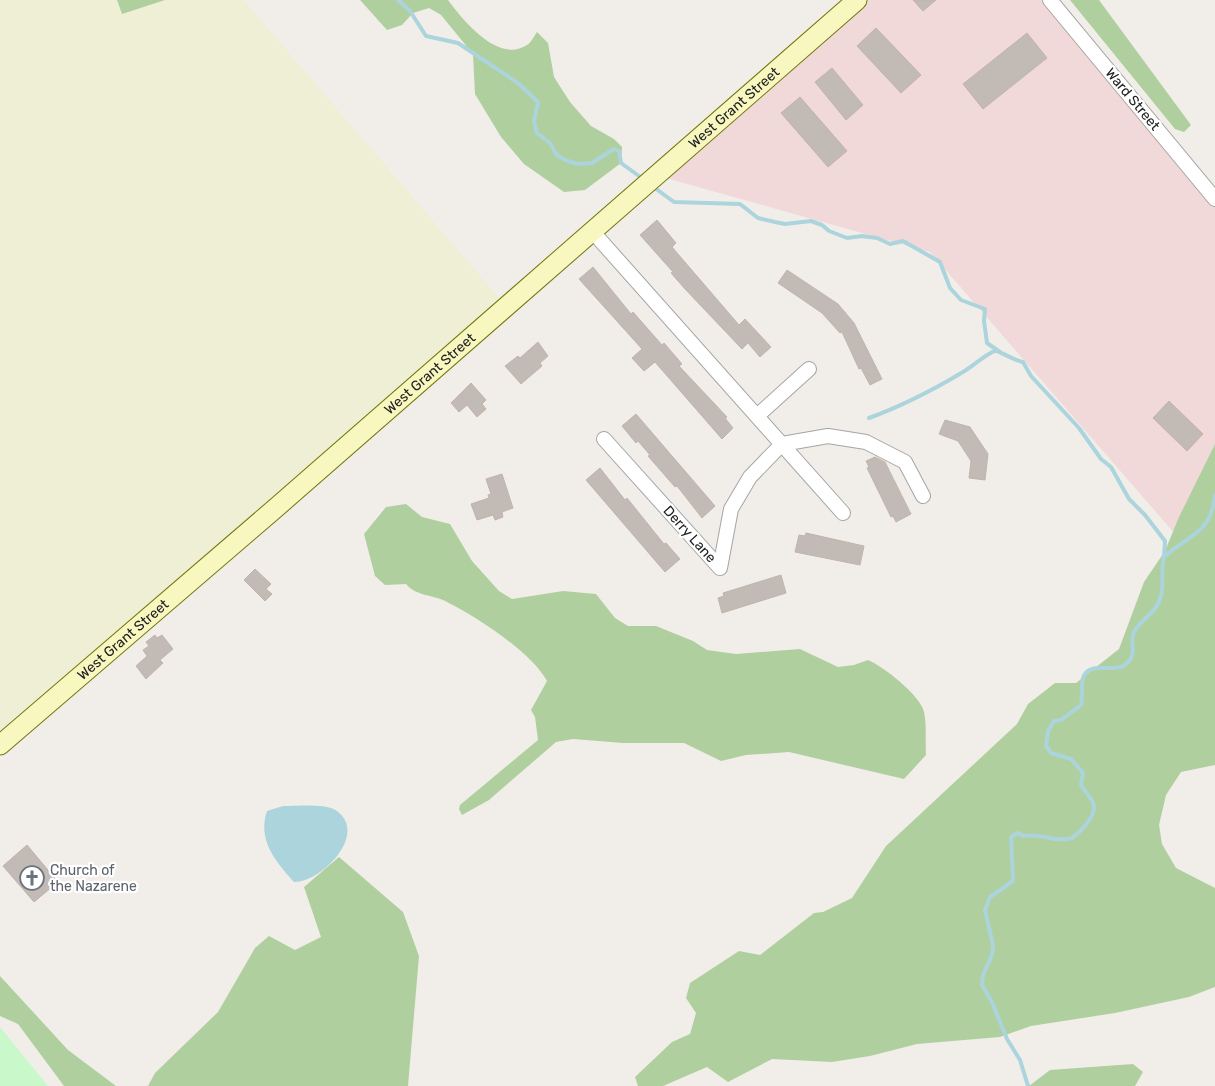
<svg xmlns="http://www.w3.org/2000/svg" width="1215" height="1086" font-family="Rubik,sans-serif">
  <rect width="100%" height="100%" fill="#f1eee9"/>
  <!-- commercial -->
  <path fill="#f1d9da" d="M 857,0 L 1050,0 L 1215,199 L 1215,580 L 930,252 L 655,175 Z"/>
  <!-- farmland -->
  <path fill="#eeefd5" d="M 0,0 L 244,0 L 506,306 L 0,745 Z"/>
  <!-- forest -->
  <path fill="#b0cf9f" d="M 117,0 L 165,0 L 122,14 Z
    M 360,0 L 448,0 C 463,20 498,64 527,45 C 531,43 534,36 537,32 L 548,43 L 554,77 L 570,102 L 591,126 L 614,139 L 622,147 L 621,163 L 585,190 L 564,192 L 524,164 L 501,137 L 475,94 L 473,54 L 441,15 L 429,8 L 413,13 L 402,25 L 387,30 Z
    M 1070,0 L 1099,0 L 1191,125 L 1184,132 L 1175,129 Z
    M 1215,444 L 1215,765 L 1181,772 L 1166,795 L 1159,825 L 1162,844 L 1176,868 L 1215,888 L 1215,987 L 1189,997 L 1115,1013 L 1031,1026 L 1000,1037 L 917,1044 L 870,1056 L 832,1062 L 772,1059 L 728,1082 L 707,1067 L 663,1086 L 638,1086 L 635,1077 L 672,1042 L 690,1034 L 696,1013 L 686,998 L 690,983 L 739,951 L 760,955 L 814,913 L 823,912 L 852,898 L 886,846 L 1017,724 L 1028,704 L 1055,683 L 1076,683 L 1119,649 L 1144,582 L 1165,551 L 1179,517 Z
    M 406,504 L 422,517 L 450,524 L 472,561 L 499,591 L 512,599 L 563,591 L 596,594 L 615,618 L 628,626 L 656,626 L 693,641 L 707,650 L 736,654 L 800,649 L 838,667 L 854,665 L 868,660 C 883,666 921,696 924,712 C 927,726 925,741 926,755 L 904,779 L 789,752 L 746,755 L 721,761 L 684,743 L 623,743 L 573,739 L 556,742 L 489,800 L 462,815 L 459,809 L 460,805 L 538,740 L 535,717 L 531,710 L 547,681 C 531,652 477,617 447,602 C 433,594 417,597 406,584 L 385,585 L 375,576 L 364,534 L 386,507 Z
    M 339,857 L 403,912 L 419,956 L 408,1086 L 148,1086 L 155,1073 L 218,1012 L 255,948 L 269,936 L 295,950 L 321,937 L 304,887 Z
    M 0,976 L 68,1050 L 116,1086 L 64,1086 L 18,1024 L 0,1016 Z
    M 1133,1064 L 1143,1072 L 1135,1086 L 1029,1086 L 1050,1070 Z"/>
  <!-- park -->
  <path fill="#c9f8ca" d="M 0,1027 L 48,1086 L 0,1086 Z"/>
  <!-- water -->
  <path fill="#abd4dd" d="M 283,806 C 296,806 327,803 337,811 C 369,835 320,883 294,882 C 276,862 257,840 267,811 Z"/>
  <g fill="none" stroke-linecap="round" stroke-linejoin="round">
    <!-- stream -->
    <path stroke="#abd4dd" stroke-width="4" d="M 398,0 L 410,11 L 426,36 L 458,43 L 518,83 L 538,102 L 534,122 L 537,133 L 550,143 L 556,154 L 565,160 L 577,164 L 592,163 L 614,149 L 619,151 L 621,163 L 643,179
      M 652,186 L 674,202 L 740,204 L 758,218 L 775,222 L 785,224 L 811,221 L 822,225 L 829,231 L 847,238 L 862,236 L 877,238 L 890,244 L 903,241 L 940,262 L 950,288 L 961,300 L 985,309 L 984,321 L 987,343 L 1000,352
      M 869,418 C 902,406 933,390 963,372 C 970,368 989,352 995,351 C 999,350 1014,361 1023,362 L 1031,376 L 1079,428 L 1101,459 L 1111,467 L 1129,499 L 1145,515 L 1165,541 L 1164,557
      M 1028,1086 L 1020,1060 L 1007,1039 L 992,1002 L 982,985 L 983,975 L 992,955 L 993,945 L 985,910 L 990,897 L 1013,881 L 1011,837 L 1018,833 L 1023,836 C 1041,833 1056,843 1072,838 C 1082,830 1098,816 1093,802 C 1090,797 1085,791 1081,785 L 1083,773 L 1071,759 L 1051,753 L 1046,746 L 1048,731 L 1054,721 L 1061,720 L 1081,705 C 1083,696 1081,685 1083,678 C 1090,658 1117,677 1129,661 C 1137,652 1129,642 1134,632 C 1140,620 1157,612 1160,599 C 1165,586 1160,571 1164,557 C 1190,534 1211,534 1215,495"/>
  </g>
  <!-- building -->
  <path fill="#c2bab5" stroke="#c2b4ab" d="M 913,0 L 936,0 L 923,11 Z
    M 876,28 L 921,75 L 901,93 L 857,46 Z
    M 1027,33 L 1047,58 L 983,109 L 963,84 Z
    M 832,68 L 863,105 L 846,120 L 815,82 Z
    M 800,97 L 847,151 L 828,167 L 781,113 Z
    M 657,220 L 676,243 L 672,247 L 739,325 L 745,319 L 771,347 L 760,357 L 748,343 L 742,349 L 685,289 L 671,273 L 673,272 L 640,235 Z
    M 593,267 L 631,314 L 633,312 L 662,345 L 664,343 L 682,364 L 679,366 L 727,417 L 725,418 L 733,428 L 722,439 L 655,362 L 644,371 L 632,358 L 642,349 L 579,279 Z
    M 787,270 L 838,304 L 854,323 L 882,379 L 870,385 L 861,368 L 859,369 L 842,332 L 840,333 L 822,313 L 778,283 Z
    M 538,342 L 548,356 L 540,363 L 542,366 L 521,384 L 505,366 L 518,356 L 520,358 Z
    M 471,383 L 486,400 L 482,404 L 486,409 L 477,417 L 467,405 L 459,412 L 451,403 Z
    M 1169,401 L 1203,434 L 1187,451 L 1153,418 Z
    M 636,414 L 715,506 L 702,518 L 677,486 L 675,487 L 648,456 L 650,455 L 638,441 L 636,443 L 622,426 Z
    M 945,420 L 970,427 L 988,454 L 985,480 L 969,478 L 971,461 L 958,441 L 939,434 Z
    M 875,457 L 885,462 L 911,514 L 896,522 L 893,516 L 891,517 L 867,468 L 869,467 L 866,461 Z
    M 600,468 L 625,500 L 627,498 L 664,544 L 666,543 L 680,559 L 665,572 L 586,480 Z
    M 502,474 L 513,508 L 502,512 L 503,517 L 495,520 L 493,515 L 477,520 L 471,504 L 489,498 L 488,495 L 491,494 L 486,479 Z
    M 806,533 L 864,546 L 860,565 L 795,552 L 799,535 L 805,536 Z
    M 255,569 L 271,584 L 266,589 L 272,594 L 265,601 L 244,580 Z
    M 781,575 L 786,593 L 722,613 L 718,598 L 724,596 L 723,593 Z
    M 155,635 L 157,638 L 162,635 L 173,649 L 160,660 L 163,663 L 146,679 L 136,666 L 147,656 L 143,650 L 149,646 L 146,642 Z
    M 27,845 L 58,882 L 34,902 L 3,866 Z"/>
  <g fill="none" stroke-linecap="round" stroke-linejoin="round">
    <!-- street casing -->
    <g stroke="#a5a5a5" stroke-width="16">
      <path id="street" d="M 1050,0 L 1215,199
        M 592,231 L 843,513
        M 757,416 L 809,369
        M 604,439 L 720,568
        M 720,568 L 731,509 L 750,477 L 782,444 L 828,436 L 866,442 L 905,462 L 923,496"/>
    </g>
    <!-- secondary casing -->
    <g stroke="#72770a" stroke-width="21">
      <g id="secondary">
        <path id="s1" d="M 0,745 L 278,506 L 857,0"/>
      </g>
    </g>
    <!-- street -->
    <use href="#street" stroke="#fff" stroke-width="14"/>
    <!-- secondary -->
    <use href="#secondary" stroke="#f8f7c0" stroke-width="19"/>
  </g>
  <!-- icons -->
  <defs>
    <g id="church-ring" transform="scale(1.25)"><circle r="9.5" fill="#fff" stroke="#6b7280" stroke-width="1.5"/><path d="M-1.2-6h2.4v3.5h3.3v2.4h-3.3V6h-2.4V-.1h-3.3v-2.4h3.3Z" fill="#6b7280"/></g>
  </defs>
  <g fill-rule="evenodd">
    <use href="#church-ring" x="32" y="878"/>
  </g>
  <g text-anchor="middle" stroke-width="4.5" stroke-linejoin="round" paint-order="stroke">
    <!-- street labels -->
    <g font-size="14" fill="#212121" stroke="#fff">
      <text transform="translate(1133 99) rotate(50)" y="5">Ward Street</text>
      <text dy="5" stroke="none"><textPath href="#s1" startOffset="972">West Grant Street</textPath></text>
      <text dy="5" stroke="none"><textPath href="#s1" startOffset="568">West Grant Street</textPath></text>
      <text transform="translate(690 534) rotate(48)" y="5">Derry Lane</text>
      <text dy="5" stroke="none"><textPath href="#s1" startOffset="162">West Grant Street</textPath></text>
    </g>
    <!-- worship labels -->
    <g font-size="14" fill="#5b616d" stroke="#fff" text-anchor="start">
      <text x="50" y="875">Church of<tspan x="50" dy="16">the Nazarene</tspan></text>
    </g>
  </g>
</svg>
